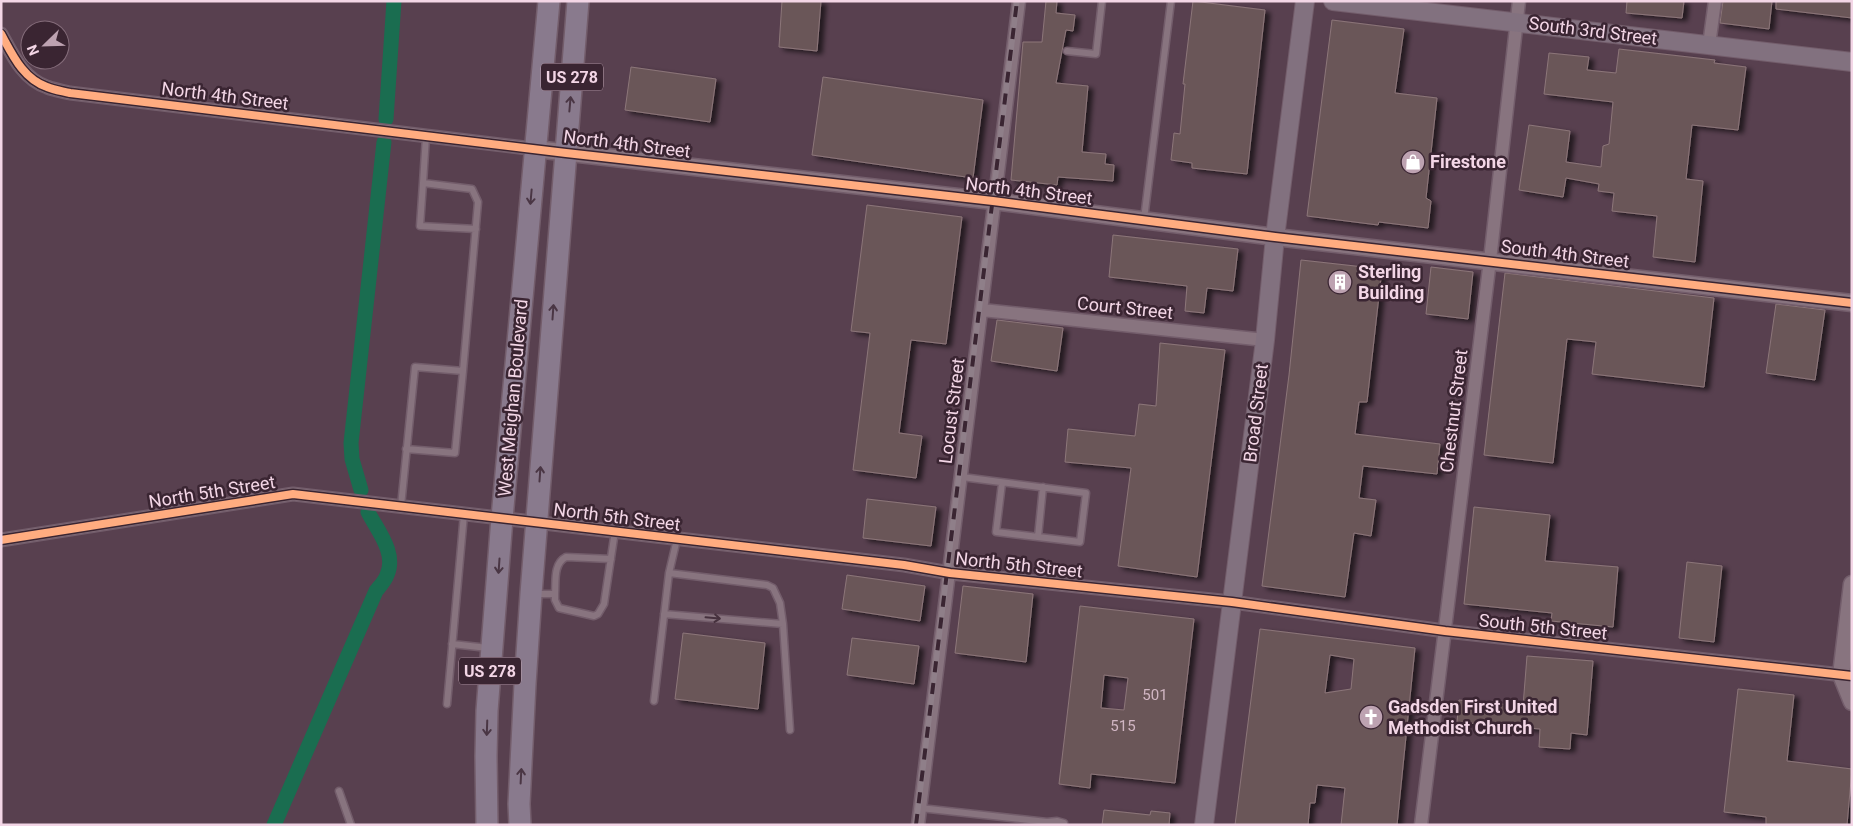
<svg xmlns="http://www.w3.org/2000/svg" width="1853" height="826" font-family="Roboto,sans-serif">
  <defs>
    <filter id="shadow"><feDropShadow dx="5" dy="3" stdDeviation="2.5" flood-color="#0009"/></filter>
  </defs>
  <rect width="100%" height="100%" fill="#58404f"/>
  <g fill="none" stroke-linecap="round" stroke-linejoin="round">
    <!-- canal -->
    <path stroke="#1a6d50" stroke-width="15" d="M 386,119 L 394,1
      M 361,490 L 352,459 L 351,443 L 384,142
      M 274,825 L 376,591 C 380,586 385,581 387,575 C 397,553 377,530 368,512"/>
  </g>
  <!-- building -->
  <path fill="#6b5659" stroke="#8c7679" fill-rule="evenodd" filter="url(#shadow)" d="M 782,1 L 821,1 L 817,51 L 779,47 Z
    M 1046,1 L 1057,1 L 1056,13 L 1075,15 L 1073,31 L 1066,30 L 1056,83 L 1088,86 L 1082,152 L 1106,154 L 1105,164 L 1114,165 L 1113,181 L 1058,177 L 1057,185 L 1011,180 L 1023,42 L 1042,42 Z
    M 1193,1 L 1265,10 L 1247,174 L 1192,168 L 1192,163 L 1171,160 L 1174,133 L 1180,134 L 1185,84 L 1183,84 Z
    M 1627,1 L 1684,1 L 1682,18 L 1626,13 Z
    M 1723,1 L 1772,1 L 1769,29 L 1720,23 Z
    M 1776,1 L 1852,1 L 1852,18 L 1776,9 Z
    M 1332,20 L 1404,29 L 1395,93 L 1437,98 L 1426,198 L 1431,201 L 1428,228 L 1379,222 L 1378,225 L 1307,216 Z
    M 1619,49 L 1715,60 L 1714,63 L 1746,67 L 1738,130 L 1692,125 L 1686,179 L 1703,181 L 1695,262 L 1653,257 L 1657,216 L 1612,211 L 1614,193 L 1598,191 L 1599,184 L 1566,178 L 1563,197 L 1519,190 L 1529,125 L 1570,131 L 1566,162 L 1601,167 L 1603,146 L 1609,144 L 1613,102 L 1544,94 L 1549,53 L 1589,57 L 1587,70 L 1616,73 Z
    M 631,67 L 716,79 L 710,122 L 625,110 Z
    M 823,77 L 983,100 L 973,178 L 812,155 Z
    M 867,205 L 962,217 L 946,344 L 911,340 L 899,433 L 922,436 L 916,478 L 853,470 L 870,333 L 851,331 Z
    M 1113,235 L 1238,249 L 1233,291 L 1207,288 L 1204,313 L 1185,311 L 1187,286 L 1109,277 Z
    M 1301,260 L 1382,269 L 1367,402 L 1359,402 L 1355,434 L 1440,444 L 1437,474 L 1363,466 L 1359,498 L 1376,500 L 1371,536 L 1354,533 L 1345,597 L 1262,586 L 1289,375 Z
    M 1431,267 L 1473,272 L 1468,319 L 1426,314 Z
    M 1505,273 L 1714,298 L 1704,387 L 1592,374 L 1596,342 L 1567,339 L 1553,463 L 1484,455 Z
    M 1776,304 L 1825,310 L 1815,380 L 1766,373 Z
    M 997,320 L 1063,328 L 1057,371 L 991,361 Z
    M 1160,343 L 1225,350 L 1197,577 L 1118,566 L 1131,468 L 1065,462 L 1068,429 L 1135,436 L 1139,404 L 1156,406 Z
    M 867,499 L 936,507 L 931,546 L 863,538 Z
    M 1474,507 L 1550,515 L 1545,561 L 1618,567 L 1613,627 L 1551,621 L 1552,613 L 1464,604 Z
    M 1687,562 L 1722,566 L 1714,642 L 1679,638 Z
    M 847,575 L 925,586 L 920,621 L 842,609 Z
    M 963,586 L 1033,594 L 1026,662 L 955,653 Z
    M 1080,606 L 1194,619 L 1175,783 L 1091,774 L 1090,788 L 1059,784 ZM 1104,675 L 1128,678 L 1124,710 L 1101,708 Z
    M 1260,629 L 1415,648 L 1397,825 L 1341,825 L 1345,788 L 1317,785 L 1315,803 L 1310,803 L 1308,825 L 1235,825 ZM 1330,655 L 1354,659 L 1351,689 L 1325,693 Z
    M 683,633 L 765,643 L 758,709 L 675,699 Z
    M 852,638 L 919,646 L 914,684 L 847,675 Z
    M 1527,656 L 1593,661 L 1587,735 L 1571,733 L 1570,749 L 1539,747 L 1540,729 L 1457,722 L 1459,700 L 1523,706 Z
    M 1738,689 L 1794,695 L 1787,761 L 1852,769 L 1847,825 L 1766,825 L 1766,817 L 1724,812 Z
    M 1104,810 L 1150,815 L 1151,811 L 1170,813 L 1169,825 L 1102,825 Z"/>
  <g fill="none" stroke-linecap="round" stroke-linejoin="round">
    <!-- service casing -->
    <g stroke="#735d6b" stroke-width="9">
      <path id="service" d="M 1067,51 L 1096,54 L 1102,1
        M 426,136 L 423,183 L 472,189 L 478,202 L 463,371
        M 423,183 L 420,226 L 476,229
        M 1144,219 L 1171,1
        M 962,477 L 1086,493 L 1080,542 L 996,532 L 1002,483
        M 401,506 L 415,367 L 463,371 L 455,453 L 406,449
        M 1038,537 L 1043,487
        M 669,573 L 767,585 L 773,588 L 780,603 L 783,624 L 790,730
        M 535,594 L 555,594 L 555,600 L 559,608 L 594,616 L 598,614 L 604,604 L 615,531
        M 555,594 C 556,581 553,564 566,557 L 611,559
        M 664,614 L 783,624
        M 452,644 L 488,648
        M 654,701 L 669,573 L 677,539
        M 447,704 L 464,514
        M 339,791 L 351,825
        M 920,808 L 1047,822 L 1057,821 L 1064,823 L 1063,825"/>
    </g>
    <!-- minor casing -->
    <g stroke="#735d6b" stroke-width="15">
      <path id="minor" d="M 1,34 C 12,54 23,79 47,87 C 54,90 62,91 70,93 L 535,149
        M 1709,45 L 1715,1
        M 982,310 L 1265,340
        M 1,540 L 293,494 L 904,565 L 950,573 L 1232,602 L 1445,631 L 1852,676
        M 918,825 L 1019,1
        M 1421,825 L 1490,260 L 1519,1"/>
    </g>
    <!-- tertiary casing -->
    <g stroke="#735d6b" stroke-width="19">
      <path id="tertiary" d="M 535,149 L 993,201 L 1275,237 L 1852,303
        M 1852,584 L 1841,675 L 1852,702"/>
    </g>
    <!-- secondary casing -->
    <g stroke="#735d6b" stroke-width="20">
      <path id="secondary" d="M 1333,1 L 1852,62
        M 1204,825 L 1265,340 L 1275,237 L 1305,1"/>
    </g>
    <!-- trunk casing -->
    <g stroke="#735d6b" stroke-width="24">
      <path id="trunk" d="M 487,825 L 486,756 L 487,711 L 502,518 L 549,1
        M 520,825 L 519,804 L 525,684 L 531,594 L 578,1"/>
    </g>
    <!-- service -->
    <use href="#service" stroke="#88747f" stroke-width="6"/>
    <!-- minor -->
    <use href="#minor" stroke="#88747f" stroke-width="12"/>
    <!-- tertiary -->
    <use href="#tertiary" stroke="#88747f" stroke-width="16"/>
    <!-- secondary -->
    <use href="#secondary" stroke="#82717f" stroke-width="18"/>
    <!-- trunk -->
    <use href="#trunk" stroke="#897a8d" stroke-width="21"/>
    <!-- rail casing -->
    <g stroke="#8f7f89" stroke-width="5.5">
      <path id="rail" d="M 916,825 L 1017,1"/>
    </g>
    <!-- rail -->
    <use href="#rail" stroke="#3a2532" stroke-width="4" stroke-dasharray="11" stroke-linecap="butt"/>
    <!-- cycleway casing -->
    <g stroke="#3a2532" stroke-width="11">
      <path id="cycleway" d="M 1,34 C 12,54 23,79 47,87 C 54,90 62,91 70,93 L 566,153 L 993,201 L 1275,237 L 1852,303
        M 1,540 L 293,494 L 904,565 L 950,573 L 1232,602 L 1445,631 L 1852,676"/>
    </g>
    <!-- cycleway -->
    <use href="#cycleway" stroke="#ffac80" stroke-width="8"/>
  </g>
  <!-- one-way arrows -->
  <defs><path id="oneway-shaft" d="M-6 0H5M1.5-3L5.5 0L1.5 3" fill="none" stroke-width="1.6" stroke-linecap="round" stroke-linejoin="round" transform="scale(1.25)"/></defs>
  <g stroke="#4a3644">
    <use href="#oneway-shaft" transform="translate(570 104) rotate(-85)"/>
    <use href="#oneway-shaft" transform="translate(531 197) rotate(95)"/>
    <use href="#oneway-shaft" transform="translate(553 312) rotate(-86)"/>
    <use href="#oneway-shaft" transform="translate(540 474) rotate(-86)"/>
    <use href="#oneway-shaft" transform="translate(499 566) rotate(94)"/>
    <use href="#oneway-shaft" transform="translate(487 728) rotate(92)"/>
    <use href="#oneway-shaft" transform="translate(521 776) rotate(-87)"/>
  </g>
  <use stroke="#46313e" href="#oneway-shaft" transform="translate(713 618) rotate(5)"/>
  <!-- icons -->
  <defs>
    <g id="shop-disc" transform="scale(1.25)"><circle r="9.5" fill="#bda2b1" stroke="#3a2532"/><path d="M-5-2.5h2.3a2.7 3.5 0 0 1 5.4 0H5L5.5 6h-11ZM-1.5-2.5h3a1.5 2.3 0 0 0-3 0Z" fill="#fff"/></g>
    <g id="building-disc" transform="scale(1.25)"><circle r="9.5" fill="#bda2b1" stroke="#3a2532"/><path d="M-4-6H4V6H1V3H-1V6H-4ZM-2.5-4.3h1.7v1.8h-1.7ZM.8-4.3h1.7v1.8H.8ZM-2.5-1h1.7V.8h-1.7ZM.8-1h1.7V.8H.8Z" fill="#fff"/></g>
    <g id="church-disc" transform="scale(1.25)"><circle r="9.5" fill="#bda2b1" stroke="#3a2532"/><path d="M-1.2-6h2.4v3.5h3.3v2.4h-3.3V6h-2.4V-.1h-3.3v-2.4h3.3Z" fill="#fff"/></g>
  </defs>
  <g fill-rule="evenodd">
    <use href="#shop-disc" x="1413" y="162"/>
    <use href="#building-disc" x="1340" y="282"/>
    <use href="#church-disc" x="1371" y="717"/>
  </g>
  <g text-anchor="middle" stroke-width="5" stroke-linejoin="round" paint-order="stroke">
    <!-- number labels -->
    <g font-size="15" fill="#d1b6c3">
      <text x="1155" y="700">501</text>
      <text x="1123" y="731">515</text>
    </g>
    <!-- shield labels -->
    <g fill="#3a2532" stroke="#bca1b0" stroke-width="1">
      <rect x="541" y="63.5" width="62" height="27" rx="4"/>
      <rect x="459" y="657.5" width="62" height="27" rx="4"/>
    </g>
    <g font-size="16" font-weight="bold" fill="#f3d6e6">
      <text x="572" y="83">US 278</text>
      <text x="490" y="677">US 278</text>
    </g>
    <!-- street labels -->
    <g font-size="18" fill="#f3d6e6" stroke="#3a2532">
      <text transform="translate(1593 31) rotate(7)" y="6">South 3rd Street</text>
      <text transform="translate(225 96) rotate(7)" y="6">North 4th Street</text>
      <text transform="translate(627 144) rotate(7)" y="6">North 4th Street</text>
      <text transform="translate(1029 191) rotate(7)" y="6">North 4th Street</text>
      <text transform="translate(1565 254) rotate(7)" y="6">South 4th Street</text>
      <text transform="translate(1125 308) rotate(6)" y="6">Court Street</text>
      <text transform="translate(513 398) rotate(-85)" y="6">West Meighan Boulevard</text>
      <text transform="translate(952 411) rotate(-83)" y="6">Locust Street</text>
      <text transform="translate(1454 411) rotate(-83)" y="6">Chestnut Street</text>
      <text transform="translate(1256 413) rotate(-83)" y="6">Broad Street</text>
      <text transform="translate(212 492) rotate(-9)" y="6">North 5th Street</text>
      <text transform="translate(617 517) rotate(7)" y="6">North 5th Street</text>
      <text transform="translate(1019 565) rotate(6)" y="6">North 5th Street</text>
      <text transform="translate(1543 627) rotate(6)" y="6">South 5th Street</text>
    </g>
    <!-- poi labels -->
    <g font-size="18" font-weight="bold" fill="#f3d6e6" stroke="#3a2532" text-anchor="start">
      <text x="1430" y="168">Firestone</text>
      <text x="1358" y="278">Sterling<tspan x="1358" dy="21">Building</tspan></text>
      <text x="1388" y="713">Gadsden First United<tspan x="1388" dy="21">Methodist Church</tspan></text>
    </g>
  </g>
  <!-- border -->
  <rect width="1853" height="826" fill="none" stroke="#f3d6e6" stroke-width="5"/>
  <!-- north arrow -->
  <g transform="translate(45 45) rotate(247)"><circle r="24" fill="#3a2532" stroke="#846c7a"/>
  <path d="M0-4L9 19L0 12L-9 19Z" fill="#bda2b1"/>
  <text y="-8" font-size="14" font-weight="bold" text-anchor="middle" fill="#f3d6e6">N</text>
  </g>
</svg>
